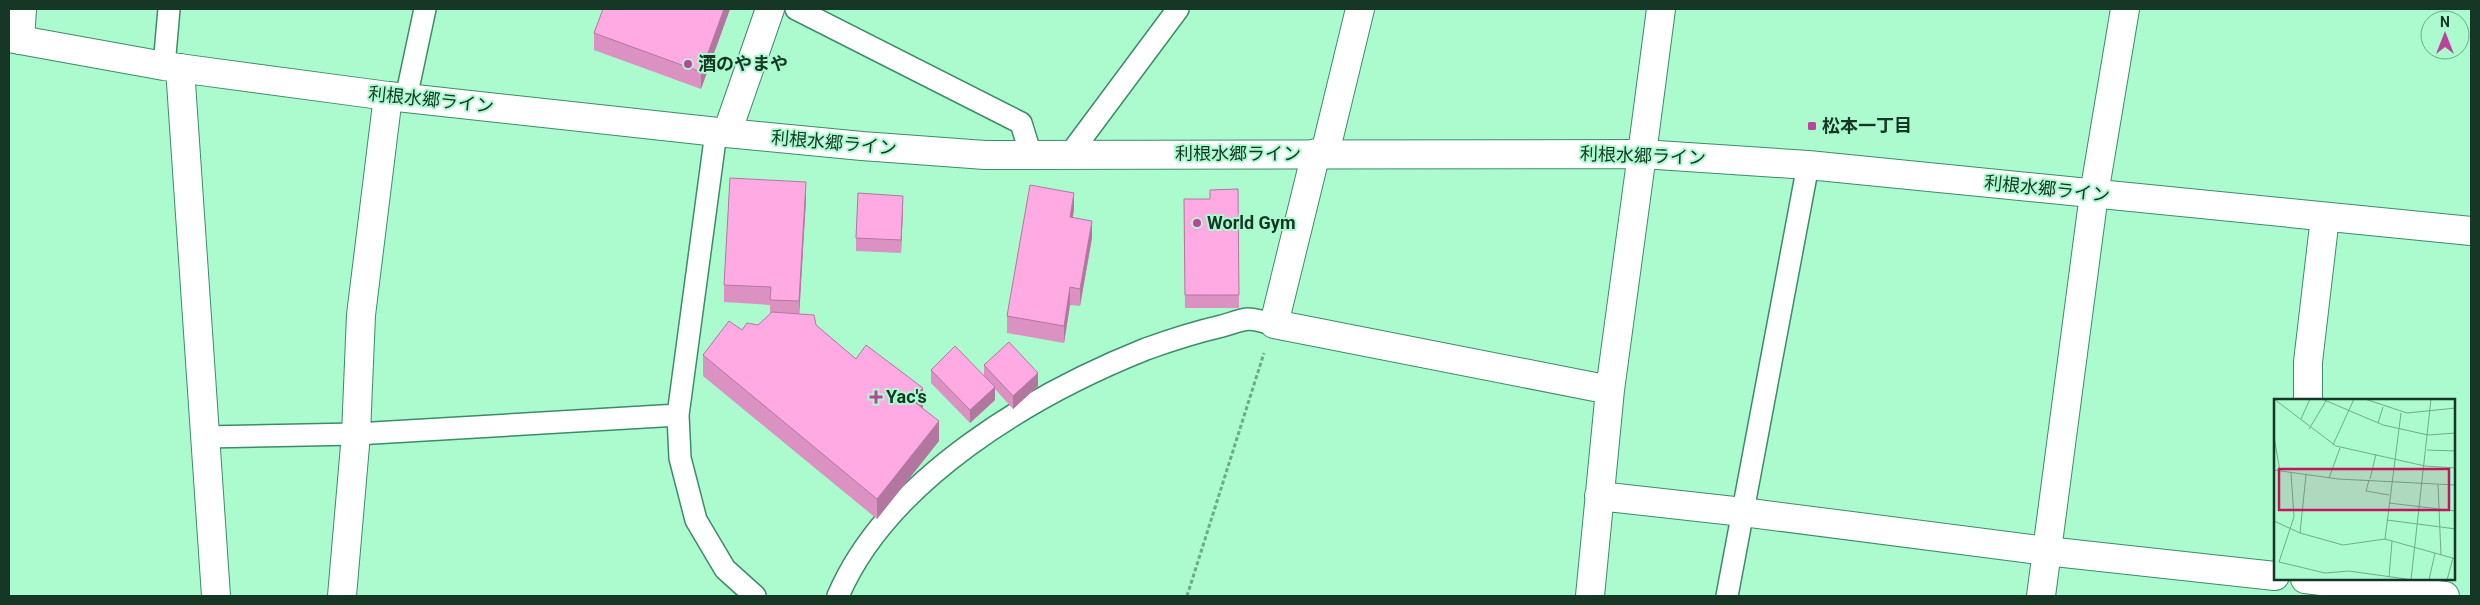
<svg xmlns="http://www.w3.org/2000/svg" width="2480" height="605" font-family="Roboto,'Noto Sans JP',sans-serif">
  <rect width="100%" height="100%" fill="#abfbcf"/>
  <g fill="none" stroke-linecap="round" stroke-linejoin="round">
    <!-- service casing -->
    <g stroke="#3d8c66" stroke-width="24">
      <path id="service" d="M 796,9 L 1021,123 L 1031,155
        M 164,66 L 169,9
        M 406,98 L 425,9
        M 716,132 L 678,415 L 680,458 L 696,520 L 725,569 L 755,596
        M 1070,154 L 1178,9
        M 204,437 L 356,434 L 678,415
        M 838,596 C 888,479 1033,394 1146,349 C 1171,340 1196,332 1222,326 C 1230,324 1239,320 1248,319 C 1256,319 1266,323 1274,324
        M 1727,596 L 1808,165"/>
    </g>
    <!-- minor casing -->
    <g stroke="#3d8c66" stroke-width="30">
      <path id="minor" d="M 20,40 L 22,9
        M 180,68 L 216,596
        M 727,133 L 770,9
        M 1316,153 L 1274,324 L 1610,390
        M 1325,153 L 1360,9
        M 2308,400 L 2308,362 L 2325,217
        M 1599,496 L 1743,512 L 2046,551 L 2275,576
        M 2305,579 L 2445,596
        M 342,596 L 356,434 L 361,315 L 388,96
        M 1590,596 L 1610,390 L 1642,154
        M 2041,596 L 2094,194 L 2125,9"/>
    </g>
    <!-- tertiary casing -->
    <g stroke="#3d8c66" stroke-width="30">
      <path id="tertiary" d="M 1642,154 L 1661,9"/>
    </g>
    <!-- trunk casing -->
    <g stroke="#3d8c66" stroke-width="30">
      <path id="trunk" d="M 9,38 L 164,66 L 388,96 L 727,133 L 862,146 L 985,155 L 1642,154 L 1808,165 L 2471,231"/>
    </g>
    <!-- path -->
    <path stroke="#6eaa89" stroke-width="3" stroke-dasharray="4 2.5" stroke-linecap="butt" d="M 1187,596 L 1264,353"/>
    <!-- service -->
    <use href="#service" stroke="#fff" stroke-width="21"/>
    <!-- minor -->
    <use href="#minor" stroke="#fff" stroke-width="28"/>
    <!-- tertiary -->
    <use href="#tertiary" stroke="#fff" stroke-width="28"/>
    <!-- trunk -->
    <use href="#trunk" stroke="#fff" stroke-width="28"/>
  </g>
  <!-- wall -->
  <path fill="#db92c3" d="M 603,9 L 730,9 L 701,89 L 594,50 L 594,33 Z
    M 1238,189 L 1239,308 L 1185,308 L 1184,199 L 1210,199 Z
    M 806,199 L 799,314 L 816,325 L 856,359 L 923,408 L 939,441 L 877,519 L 703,376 L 703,355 L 742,330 L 758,325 L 770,314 L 770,305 L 724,302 L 724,285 Z
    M 903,208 L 901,253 L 856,251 L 856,238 Z
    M 1074,210 L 1072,217 L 1092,238 L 1080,306 L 1070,305 L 1064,343 L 1007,333 L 1007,316 Z
    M 984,365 L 1038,386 L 1013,409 L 995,389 L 995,400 L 970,423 L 931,383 L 931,370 L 984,376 Z"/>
  <!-- shaded-wall -->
  <path fill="#b2779f" d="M 724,9 L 730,9 L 701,89 L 701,72 Z
    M 806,182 L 806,199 L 799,319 L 799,301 Z
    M 1074,193 L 1074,210 L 1070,234 L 1070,217 Z
    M 903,196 L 903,208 L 901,253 L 901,240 Z
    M 1092,221 L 1092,238 L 1080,306 L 1080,289 Z
    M 1070,287 L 1070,305 L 1064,343 L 1064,326 Z
    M 1038,373 L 1038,386 L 1013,409 L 1013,396 Z
    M 995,387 L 995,400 L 970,423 L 970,410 Z
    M 923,388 L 923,408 L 912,400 Z
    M 939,421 L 939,441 L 877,519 L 877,499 Z"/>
  <!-- building -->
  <path fill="#ffaae3" stroke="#b2779f" d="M 603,9 L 724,9 L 701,72 L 594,33 Z
    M 730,178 L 806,182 L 799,301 L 770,300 L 771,287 L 724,285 Z
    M 1030,185 L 1074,193 L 1070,217 L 1092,221 L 1080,289 L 1070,287 L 1064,326 L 1007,316 Z
    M 1238,189 L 1239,295 L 1185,295 L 1184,199 L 1210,199 L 1210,190 Z
    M 858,193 L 903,196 L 901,240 L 856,238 Z
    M 772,312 L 814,315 L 816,325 L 856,359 L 866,345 L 923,388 L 912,400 L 939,421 L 877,499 L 703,355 L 729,321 L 742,330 L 747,323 L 758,325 Z
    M 1009,342 L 1038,373 L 1013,396 L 984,365 Z
    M 955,346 L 995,387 L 970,410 L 931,370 Z"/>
  <!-- markers -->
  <g fill="#ba449a" stroke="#abfbcf" stroke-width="2">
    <circle cx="688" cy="64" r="5"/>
    <rect x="1807" y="121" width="10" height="10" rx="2.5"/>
    <circle cx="1197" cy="223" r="5"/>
    <path d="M873.5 389.5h5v5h5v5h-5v5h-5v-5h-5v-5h5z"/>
  </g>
  <g text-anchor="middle" stroke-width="4" stroke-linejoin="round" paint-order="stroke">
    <!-- poi labels -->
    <g font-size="18" font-weight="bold" fill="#163726" stroke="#abfbcf" text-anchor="start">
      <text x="698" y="70">酒のやまや</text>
      <text x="1822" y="132">松本一丁目</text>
      <text x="1207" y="229">World Gym</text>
      <text x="886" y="403">Yac's</text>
    </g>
    <!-- street labels -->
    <g font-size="18" fill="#163726" stroke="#abfbcf">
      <text transform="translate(431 100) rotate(6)" y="6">利根水郷ライン</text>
      <text transform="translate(834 143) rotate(5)" y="6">利根水郷ライン</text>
      <text x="1238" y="160">利根水郷ライン</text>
      <text transform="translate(1643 156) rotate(2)" y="6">利根水郷ライン</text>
      <text transform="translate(2047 189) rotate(6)" y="6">利根水郷ライン</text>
    </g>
  </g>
  <!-- overview -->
  <g transform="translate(2274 399)">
    <rect width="181" height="181" fill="#abfbcf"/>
    <path fill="none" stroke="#6fad8b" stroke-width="1" d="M 0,0 L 62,47 L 151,67 L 182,69M 48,0 L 109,26 L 154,36 L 182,34M 91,0 L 133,14 L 182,9M 27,20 L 36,0M 104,24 L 109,8M 35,30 L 52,2M 0,38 L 6,72M 59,46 L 80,0M 153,51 L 182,52M 0,71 L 64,80 L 182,86M 17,74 L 20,118 L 5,163 L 51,174 L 75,172 L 139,181M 55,79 L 66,49M 96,80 L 102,55M 95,81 L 92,92 L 115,96M 164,86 L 167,156M 115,104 L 182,112M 113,121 L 182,130M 0,122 L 26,134 L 69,146 L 111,140 L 182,160M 26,134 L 32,76M 111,140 L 127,14M 115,178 L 118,142M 137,181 L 157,0M 155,181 L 161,154M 173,181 L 179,159"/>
    <path fill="#c2185b" fill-opacity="0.15" stroke="#c2185b" stroke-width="2.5" d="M 5,70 L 175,70 L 175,111 L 5,111 Z"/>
    <rect width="181" height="181" fill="none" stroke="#163726" stroke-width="2.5"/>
  </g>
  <!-- border -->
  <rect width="2480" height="605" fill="none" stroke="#163726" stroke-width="20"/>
  <!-- north arrow -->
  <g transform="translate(2445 35)"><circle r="24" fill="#abfbcf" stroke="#6fad8b"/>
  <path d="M0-4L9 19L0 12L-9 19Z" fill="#ba449a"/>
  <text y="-8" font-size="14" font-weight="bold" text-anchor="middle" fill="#163726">N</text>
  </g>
</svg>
